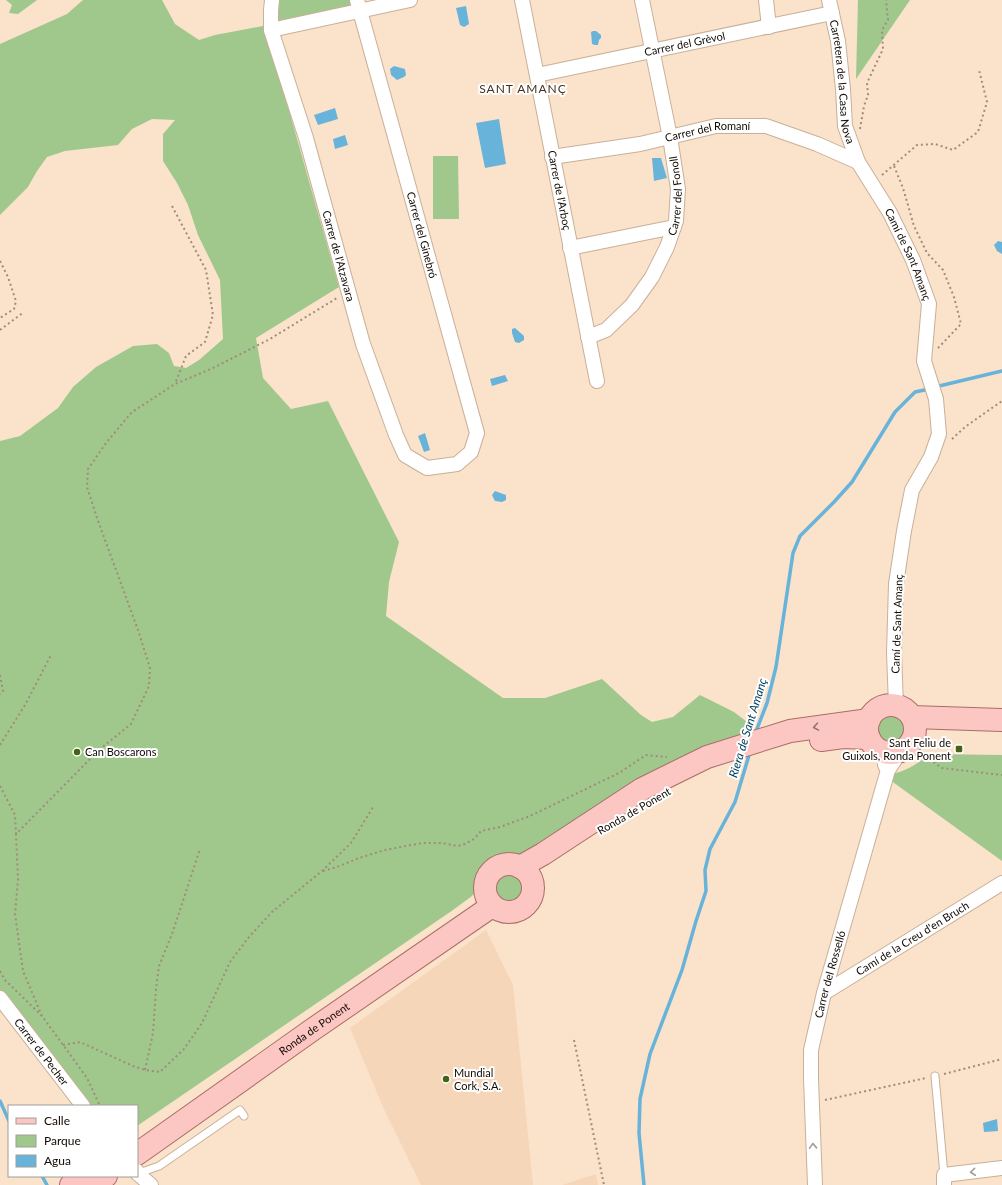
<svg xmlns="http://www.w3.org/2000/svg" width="1002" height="1185" font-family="Lato,sans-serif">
  <rect width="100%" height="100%" fill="#fbe2ca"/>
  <!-- built -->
  <path fill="#f6d6b9" d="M 486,930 L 513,985 L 533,1185 L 421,1185 L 383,1107 L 350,1028 Z
    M 596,1174 L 598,1185 L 562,1185 Z"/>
  <!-- green -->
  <path fill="#a0c88d" d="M 6,0 L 37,0 L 18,14 L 9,13 L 12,5 Z
    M 83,0 L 162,0 L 175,24 L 199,40 L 215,35 L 263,26 L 288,107 L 339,287 L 256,338 L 263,378 L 291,409 L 328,401 L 399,542 L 389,582 L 386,616 L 503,698 L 545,698 L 602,679 L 641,715 L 652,722 L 673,717 L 700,695 L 734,712 L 751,725 L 741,740 L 528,857 L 499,861 L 486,870 L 480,885 L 472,896 L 453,910 L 137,1126 L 137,1106 L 73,1106 L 0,1008 L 0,441 L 20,436 L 58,408 L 73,387 L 96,367 L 133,346 L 157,344 L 169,353 L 174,366 L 186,368 L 199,360 L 223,339 L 220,280 L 198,235 L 188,205 L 177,183 L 163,161 L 163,134 L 175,120 L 152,119 L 132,129 L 118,145 L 65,151 L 47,157 L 37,171 L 28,187 L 0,215 L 0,44 L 67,14 Z
    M 277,0 L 352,0 L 354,5 L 276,25 Z
    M 858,0 L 910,0 L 856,79 Z
    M 433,156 L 458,156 L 459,219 L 433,219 Z
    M878 728a14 14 0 1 1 28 0a14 14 0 1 1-28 0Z
    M 929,754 L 1002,755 L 1002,861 L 890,780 L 892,774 C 907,771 917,764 929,754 Z
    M494 889a15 15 0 1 1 30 0a15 15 0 1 1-30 0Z"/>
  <!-- water -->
  <path fill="#68b3da" d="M 466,6 L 469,24 L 464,27 L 460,25 L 456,8 Z
    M 593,31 L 596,31 L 601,35 L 601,38 L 599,40 L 598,45 L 595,45 L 592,44 L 591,32 Z
    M 394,66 L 405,69 L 406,75 L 404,77 L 397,80 L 391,75 L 390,69 Z
    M 335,108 L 338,119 L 318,125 L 314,115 Z
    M 499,119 L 506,164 L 485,168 L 476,123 Z
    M 345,135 L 348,145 L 335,149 L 333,139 Z
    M 652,158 L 661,158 L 667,178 L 654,181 Z
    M 998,241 L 1002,242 L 1002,254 L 997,251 L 994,245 Z
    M 515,328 L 524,336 L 524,340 L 519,343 L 515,342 L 512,333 L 512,329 Z
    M 505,375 L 508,381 L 492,386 L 490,379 Z
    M 425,433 L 430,450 L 424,452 L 418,436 Z
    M 495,491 L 506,495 L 506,500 L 502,502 L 495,501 L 492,495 Z
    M 997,1119 L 998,1131 L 984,1132 L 983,1123 Z"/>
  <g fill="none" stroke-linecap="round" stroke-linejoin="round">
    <!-- stream -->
    <path stroke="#68b3da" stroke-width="3.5" d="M 935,387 L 1002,371
      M 755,734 L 767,703 L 776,667 L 793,553 L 800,536 L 834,502 L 852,482 L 895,412 L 915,392 L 929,389
      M 0,1101 L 9,1121
      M 42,1176 L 47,1185
      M 644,1185 L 639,1133 L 640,1099 L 650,1054 L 682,970 L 696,921 L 706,891 L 705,870 L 710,849 L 735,802 L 750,752"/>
    <!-- service casing -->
    <g stroke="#c9b099" stroke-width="9">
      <path id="service" d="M 935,1076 L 944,1175
        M 137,1166 L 142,1172 L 159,1166 L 240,1110 L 244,1116"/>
    </g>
    <!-- minor casing -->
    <g stroke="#c9b099" stroke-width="16">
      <g id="minor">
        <path id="s1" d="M 272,0 L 271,10 L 271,30 L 306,138 L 363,344 L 396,435 L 405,455 L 427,468 L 457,464 L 471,452 L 477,433 L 357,0"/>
        <path id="s2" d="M 522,0 L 597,381"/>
        <path d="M 766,0 L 769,27"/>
        <path id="s3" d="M 829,0 L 838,41 L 843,89 L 845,126 L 858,162 L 890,213 L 913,260 L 929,304 L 924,361 L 936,399 L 939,434 L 931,457 L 912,490 L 904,531 L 896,584 L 894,653 L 896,705"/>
        <path d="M 271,30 L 410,0"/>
        <path id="s4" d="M 537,75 L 832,13"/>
        <path id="s5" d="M 552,157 L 640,144 L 716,126 L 766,126 L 817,144 L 858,162"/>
        <path d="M 570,248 L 674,227"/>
        <path id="s6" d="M 588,337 L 606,330 L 632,305 L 652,277 L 667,247 L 676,221 L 678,189 L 670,137 L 642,0"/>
        <path d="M 885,753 L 885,765 L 888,770"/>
        <path id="s7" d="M 824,993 L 1002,883"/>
        <path id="s8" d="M 0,998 L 83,1106"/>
        <path d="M 137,1173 L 151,1185"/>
        <path id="s9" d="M 815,1185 L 811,1079 L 811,1050 L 824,993 L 888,770 L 900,752"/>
        <path d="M 944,1185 L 944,1175 L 1002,1168"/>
      </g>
    </g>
    <!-- primary casing -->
    <g stroke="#a96d66" stroke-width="24">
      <g id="primary">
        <circle cx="891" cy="729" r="24"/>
        <path d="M 912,717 L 1002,720"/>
        <path d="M 821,740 L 843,737 L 869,738"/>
        <circle cx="509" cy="888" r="24"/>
        <path d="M 520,867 L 543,854 L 642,789 L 707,757 L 790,731 L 869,720"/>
        <path id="s10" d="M 137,1154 L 312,1030 L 492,906"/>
        <path d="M 71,1185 L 83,1176"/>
        <path d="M 93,1185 L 106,1176"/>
      </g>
    </g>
    <!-- path -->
    <path stroke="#9f8c7b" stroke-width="2" stroke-dasharray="2 3" stroke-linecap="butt" d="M 860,129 L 864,106 L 868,95 L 867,83 L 883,49 L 882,30 L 888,20 L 886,0
      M 894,166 L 903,188 L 914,226 L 927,253 L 943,270 L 954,297 L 961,324 L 938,348
      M 882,175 L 917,145 L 935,144 L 953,150 L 978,132 L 987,102 L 979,70
      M 172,206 L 206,270 L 213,315 L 205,342 L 186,356 L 175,384
      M 0,261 L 8,277 L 16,301 L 14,309 L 0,318
      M 0,330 L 24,312
      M 952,439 L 965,427 L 1002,401
      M 0,675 L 3,691 L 0,694
      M 912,741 L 929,759 L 942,768 L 1002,775
      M 0,745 L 25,705 L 51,655
      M 0,786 L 15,815 L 16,834
      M 323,871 L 337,867 L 359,858 L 385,850 L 422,843 L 441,843 L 458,846 L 465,844 L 474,839 L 481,831 L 500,827 L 530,816 L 619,773 L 646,755 L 667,757
      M 0,971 L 5,980 L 42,1016 L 87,1078 L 100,1106
      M 42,1016 L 23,971 L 15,914 L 18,880 L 16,834 L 100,749 L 131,724 L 149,686 L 150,668 L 138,630 L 97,518 L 87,487 L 88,469 L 106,443 L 132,412 L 175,384 L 211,369 L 270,339 L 337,298
      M 574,1040 L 604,1185
      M 63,1045 L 80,1042 L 133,1066 L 145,1070 L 160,1072 L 184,1049 L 202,1023 L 230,962 L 249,937 L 272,912 L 322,871 L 351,843 L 373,807
      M 145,1070 L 153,1033 L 156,989 L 159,966 L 172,934 L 200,849
      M 944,1074 L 1002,1059
      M 825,1100 L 926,1078"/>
    <!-- service -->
    <use href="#service" stroke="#fff" stroke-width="7"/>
    <!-- minor -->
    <use href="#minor" stroke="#fff" stroke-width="14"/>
    <!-- primary -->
    <use href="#primary" stroke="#fcc7c3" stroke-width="22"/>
  </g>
  <!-- one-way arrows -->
  <defs><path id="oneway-chevron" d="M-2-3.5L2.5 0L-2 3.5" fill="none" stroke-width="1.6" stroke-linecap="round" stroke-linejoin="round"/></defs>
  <use stroke="#93726d" href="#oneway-chevron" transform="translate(816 727) rotate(170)"/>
  <g stroke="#a09d9a">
    <use href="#oneway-chevron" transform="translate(813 1146) rotate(-92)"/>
    <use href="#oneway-chevron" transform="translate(973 1172) rotate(174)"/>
  </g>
  <!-- markers -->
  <g fill="#456316" stroke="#fff" stroke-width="1.5">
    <rect x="955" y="745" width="8" height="8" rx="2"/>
    <circle cx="77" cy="752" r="4"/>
    <circle cx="446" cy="1079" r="4"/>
  </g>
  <g text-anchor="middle" stroke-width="4" stroke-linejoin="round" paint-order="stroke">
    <!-- street labels -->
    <g font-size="11" fill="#120a03" stroke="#fff">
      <text dy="4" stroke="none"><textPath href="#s4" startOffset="151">Carrer del Grèvol</textPath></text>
      <text dy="4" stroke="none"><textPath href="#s3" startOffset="83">Carretera de la Casa Nova</textPath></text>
      <text dy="4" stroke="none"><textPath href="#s5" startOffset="158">Carrer del Romaní</textPath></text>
      <text dy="4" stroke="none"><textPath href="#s2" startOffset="194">Carrer de l'Arboç</textPath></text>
      <text dy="4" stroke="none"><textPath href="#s6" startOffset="176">Carrer del Fonoll</textPath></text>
      <text transform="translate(422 235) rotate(75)" y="4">Carrer del Ginebró</text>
      <text dy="4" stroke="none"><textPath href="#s3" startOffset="271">Camí de Sant Amanç</textPath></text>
      <text dy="4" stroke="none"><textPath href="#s1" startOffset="266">Carrer de l'Atzavara</textPath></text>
      <text transform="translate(897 624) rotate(-88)" y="4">Camí de Sant Amanç</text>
      <text transform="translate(634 811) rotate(-30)" y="4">Ronda de Ponent</text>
      <text dy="4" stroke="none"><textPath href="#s7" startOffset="104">Camí de la Creu d'en Bruch</textPath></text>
      <text dy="4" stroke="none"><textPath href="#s9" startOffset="213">Carrer del Rosselló</textPath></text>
      <text dy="4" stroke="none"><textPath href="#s10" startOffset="217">Ronda de Ponent</textPath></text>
      <text dy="4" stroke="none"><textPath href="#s8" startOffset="68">Carrer de Pecher</textPath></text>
    </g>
    <!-- poi labels -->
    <g font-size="11" fill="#120a03" stroke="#fff" text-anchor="start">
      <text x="951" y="747" text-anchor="end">Sant Feliu de<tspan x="951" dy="13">Guixols, Ronda Ponent</tspan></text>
      <text x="85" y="756">Can Boscarons</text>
      <text x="454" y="1077">Mundial<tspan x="454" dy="13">Cork, S.A.</tspan></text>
    </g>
    <!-- neighbourhood labels -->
    <g font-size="12" letter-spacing="1" fill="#44301d" stroke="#fff">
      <text x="523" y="93">SANT AMANÇ</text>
    </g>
    <!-- water labels -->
    <g font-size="12" font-style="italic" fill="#00425c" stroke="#fff">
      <text transform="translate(748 728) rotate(-73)" y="4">Riera de Sant Amanç</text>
    </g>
  </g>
  <!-- legend -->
  <rect x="8" y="1105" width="130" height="72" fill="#ffffff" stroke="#a09d9a"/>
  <rect x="16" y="1118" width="20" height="6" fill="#fcc7c3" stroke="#a09d9a"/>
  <text x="44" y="1125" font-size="12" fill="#120a03">Calle</text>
  <rect x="16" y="1135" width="20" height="12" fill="#a0c88d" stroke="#a09d9a"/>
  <text x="44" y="1145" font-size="12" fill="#120a03">Parque</text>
  <rect x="16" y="1155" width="20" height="12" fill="#68b3da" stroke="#a09d9a"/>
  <text x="44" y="1165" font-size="12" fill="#120a03">Agua</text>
</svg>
